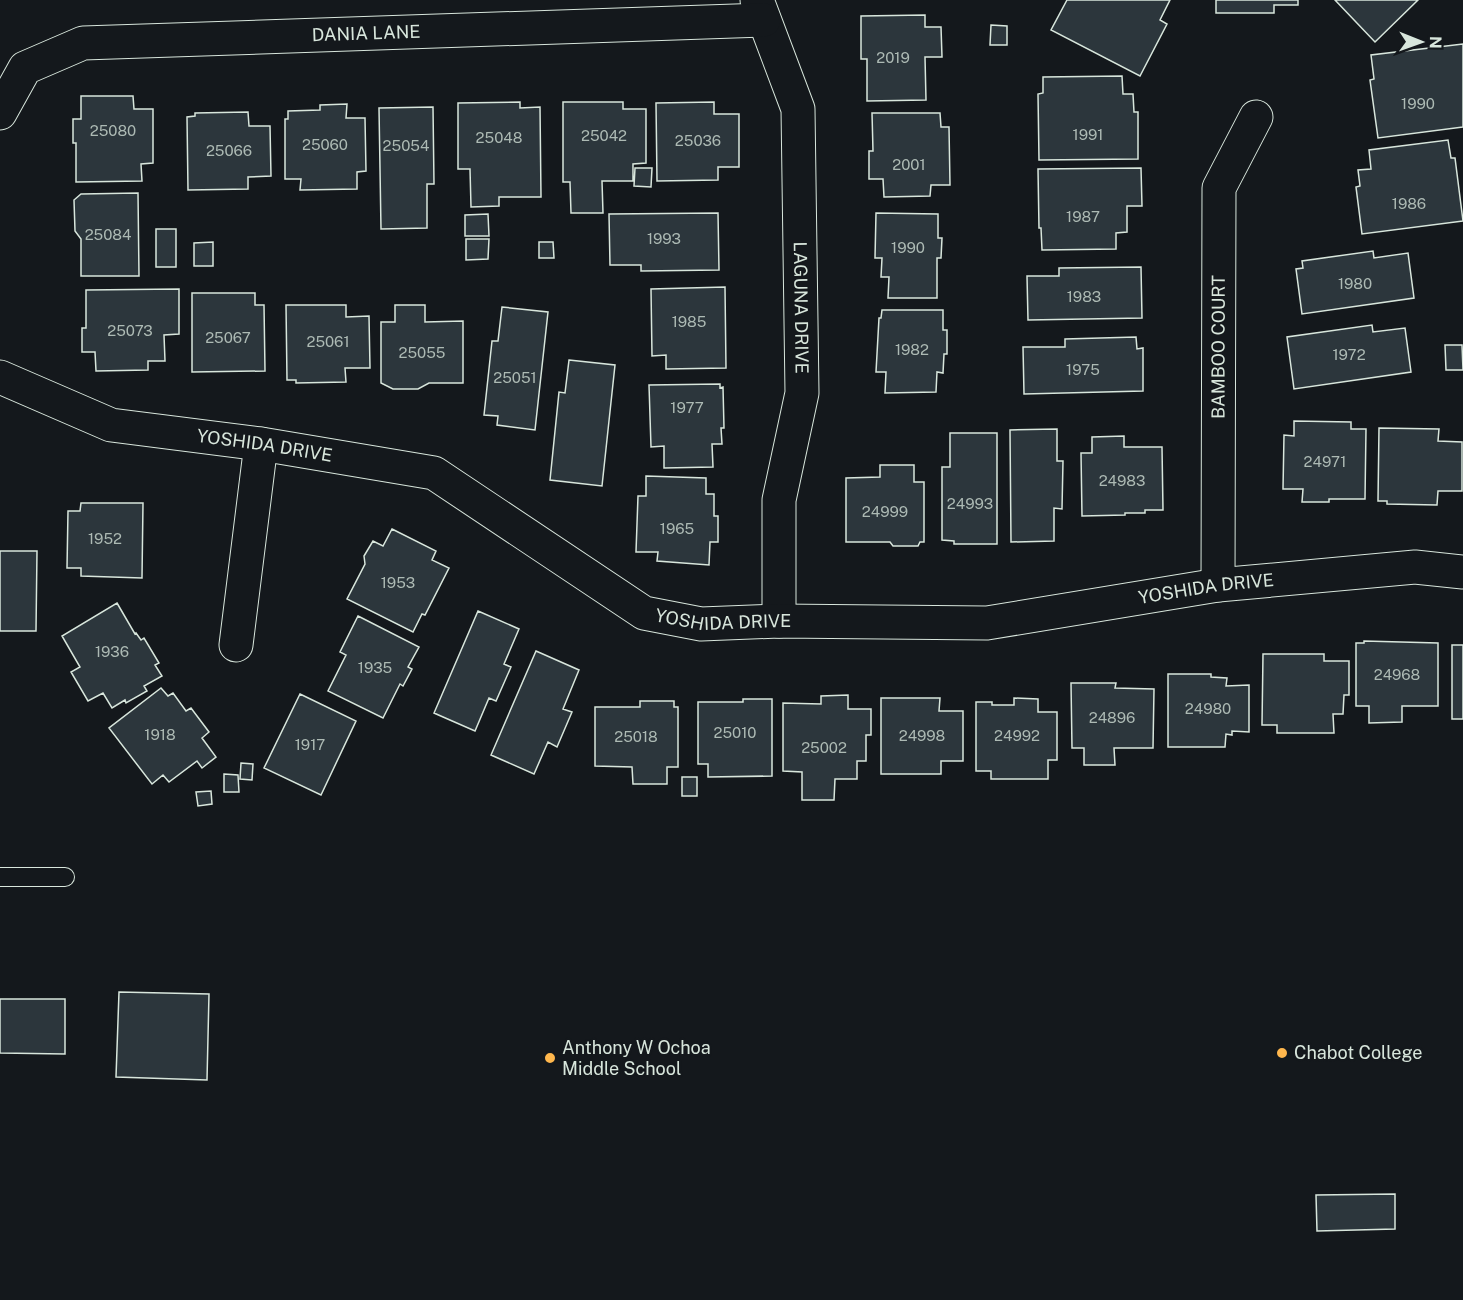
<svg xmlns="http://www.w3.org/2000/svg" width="1463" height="1300" font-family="'Public Sans',sans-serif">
  <rect width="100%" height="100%" fill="#14181c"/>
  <!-- building -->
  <path fill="#2c363c" stroke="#d8e6dc" stroke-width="1.5" d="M 1067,0 L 1170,0 L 1160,20 L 1167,24 L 1140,76 L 1051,30 Z
    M 1216,0 L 1298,0 L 1298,5 L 1274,5 L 1274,13 L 1216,13 Z
    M 1335,0 L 1418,0 L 1375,42 Z
    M 925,15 L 925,27 L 941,27 L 942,57 L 925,57 L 926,100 L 867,101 L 867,59 L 861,59 L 861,16 Z
    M 991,25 L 1007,26 L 1007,45 L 990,45 Z
    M 1463,44 L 1463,127 L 1378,138 L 1370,80 L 1374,79 L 1371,55 Z
    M 1122,76 L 1123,94 L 1133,94 L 1134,112 L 1138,112 L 1138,159 L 1039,160 L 1038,94 L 1043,93 L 1043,77 Z
    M 81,96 L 133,96 L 134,109 L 153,109 L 153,163 L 141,164 L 142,181 L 76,182 L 76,143 L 73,143 L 73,119 L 81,119 Z
    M 520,102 L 520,108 L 540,107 L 541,197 L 499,197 L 499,206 L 471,207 L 470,169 L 458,169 L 458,103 Z
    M 563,102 L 623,102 L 623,109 L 646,109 L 646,163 L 633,164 L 633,181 L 602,181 L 603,213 L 571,213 L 570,182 L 563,182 Z
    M 714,102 L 714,114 L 739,114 L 739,167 L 718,167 L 718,180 L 657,181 L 656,103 Z
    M 347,104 L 346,118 L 365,118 L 366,171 L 357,172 L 357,189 L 300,190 L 301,179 L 285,179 L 285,119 L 288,119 L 288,111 L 320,110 L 320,105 Z
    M 433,107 L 434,184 L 427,184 L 427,228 L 381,229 L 379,108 Z
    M 248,112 L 249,126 L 270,126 L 271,176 L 248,177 L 248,189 L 188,190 L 187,117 L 195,116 L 195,113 Z
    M 872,113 L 940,113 L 941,127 L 949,127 L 950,185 L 931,185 L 930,196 L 884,197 L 883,179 L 869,179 L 869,151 L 873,151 Z
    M 1448,140 L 1451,158 L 1455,158 L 1463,221 L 1362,234 L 1356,187 L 1360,186 L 1358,170 L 1371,169 L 1369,150 Z
    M 635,168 L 652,168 L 651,187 L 634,186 Z
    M 1141,168 L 1142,206 L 1127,206 L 1127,232 L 1116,233 L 1116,249 L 1042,250 L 1041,228 L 1039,228 L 1038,169 Z
    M 138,193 L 139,276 L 81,276 L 81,239 L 75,231 L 74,200 L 81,194 Z
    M 718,213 L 719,270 L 641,271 L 641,265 L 610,265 L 609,214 Z
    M 876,213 L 938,214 L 938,238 L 942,238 L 941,258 L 937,258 L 937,298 L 888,298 L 889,277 L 881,277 L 882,258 L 875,258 Z
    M 488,214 L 489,236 L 465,236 L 465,215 Z
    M 156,229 L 176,229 L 176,267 L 156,267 Z
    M 466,239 L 489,239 L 488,259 L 466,260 Z
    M 213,242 L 213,266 L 194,266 L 194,243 Z
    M 539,242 L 553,242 L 554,258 L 539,258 Z
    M 1373,251 L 1374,258 L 1408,253 L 1414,298 L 1302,314 L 1296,269 L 1303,268 L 1302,261 Z
    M 1141,267 L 1142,318 L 1028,320 L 1027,276 L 1059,276 L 1059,268 Z
    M 725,287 L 726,368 L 666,369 L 666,355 L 652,356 L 651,289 Z
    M 179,289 L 179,334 L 164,335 L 165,361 L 148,361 L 148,370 L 96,371 L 95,352 L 82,352 L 82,328 L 86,328 L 86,290 Z
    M 192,293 L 255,293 L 255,305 L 264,305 L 265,371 L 192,372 Z
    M 286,305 L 346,305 L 346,317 L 369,316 L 370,368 L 345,368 L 346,382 L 296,383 L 296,380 L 287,380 Z
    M 395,305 L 425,305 L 425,322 L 463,321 L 463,383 L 429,383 L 418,389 L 393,389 L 381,383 L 381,322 L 395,322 Z
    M 502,307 L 548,312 L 535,430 L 497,425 L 498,416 L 484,415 L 492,341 L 498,341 Z
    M 882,310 L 943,310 L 943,330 L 947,330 L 947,354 L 944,354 L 943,373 L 937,372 L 936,392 L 885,393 L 886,372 L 876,372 L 879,318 L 881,318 Z
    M 1372,325 L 1373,332 L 1405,328 L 1411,372 L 1294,389 L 1287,337 Z
    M 1136,337 L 1137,349 L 1143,348 L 1143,391 L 1024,394 L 1023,347 L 1065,347 L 1065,339 Z
    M 1445,345 L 1462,345 L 1463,370 L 1446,370 Z
    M 569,360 L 615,365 L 602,486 L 550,480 L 559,392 L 565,393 Z
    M 720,384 L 720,388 L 723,387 L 724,428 L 721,428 L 722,444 L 712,444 L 713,467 L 664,468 L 664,446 L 651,447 L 649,385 Z
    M 1294,421 L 1351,422 L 1351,429 L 1366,429 L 1365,499 L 1329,499 L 1329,502 L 1302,502 L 1303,489 L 1283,489 L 1284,435 L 1294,436 Z
    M 1379,428 L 1439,429 L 1438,441 L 1462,442 L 1462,491 L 1438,491 L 1437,505 L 1387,504 L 1387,501 L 1378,501 Z
    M 1057,429 L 1057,461 L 1063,461 L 1062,509 L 1054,508 L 1054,541 L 1011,542 L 1010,430 Z
    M 950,433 L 997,433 L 997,544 L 954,544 L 954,541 L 942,540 L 942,467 L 950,467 Z
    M 1124,436 L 1124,447 L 1162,447 L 1163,510 L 1145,510 L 1145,513 L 1125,513 L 1125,515 L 1082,516 L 1081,453 L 1092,453 L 1092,437 Z
    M 880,465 L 914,465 L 914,482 L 924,482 L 924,542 L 920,542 L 918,546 L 893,546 L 890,542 L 846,542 L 846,478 L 880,477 Z
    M 646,476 L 706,478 L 706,494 L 714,494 L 714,516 L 718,516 L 718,542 L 710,542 L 709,565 L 657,561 L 658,552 L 636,552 L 638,496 L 646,496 Z
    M 81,503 L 143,503 L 142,578 L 81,576 L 81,568 L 67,568 L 68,511 L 80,511 Z
    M 392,529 L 436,551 L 432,560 L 449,568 L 425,615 L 422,614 L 413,632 L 347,599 L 365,564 L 364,556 L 373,541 L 383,546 Z
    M 0,551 L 37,551 L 36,631 L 0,631 Z
    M 117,603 L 135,634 L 136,633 L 141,640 L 144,638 L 159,663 L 155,665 L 162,676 L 144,686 L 147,691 L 126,703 L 125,700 L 112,708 L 103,693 L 88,701 L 71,672 L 80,667 L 62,636 Z
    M 478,611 L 519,629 L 504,664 L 511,667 L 496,701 L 489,698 L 475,731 L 434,713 Z
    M 358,616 L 419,647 L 408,667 L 412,669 L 403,686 L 400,684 L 383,718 L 328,691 L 346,655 L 340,652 Z
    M 1364,641 L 1438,643 L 1438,706 L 1402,706 L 1402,722 L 1369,723 L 1369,706 L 1356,706 L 1356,643 L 1364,643 Z
    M 1452,645 L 1463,645 L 1463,719 L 1452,719 Z
    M 536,651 L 579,670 L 563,709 L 572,712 L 557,747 L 548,742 L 534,774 L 491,755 Z
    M 1263,654 L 1324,654 L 1324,661 L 1349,661 L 1349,695 L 1344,695 L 1343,714 L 1333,714 L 1334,733 L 1277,733 L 1277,725 L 1262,725 Z
    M 1168,674 L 1211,674 L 1211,677 L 1227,678 L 1226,686 L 1249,685 L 1249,732 L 1232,731 L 1232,735 L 1226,734 L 1225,747 L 1168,747 Z
    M 1071,683 L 1116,683 L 1115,688 L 1154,689 L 1153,748 L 1114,748 L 1115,765 L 1084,765 L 1084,748 L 1072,748 Z
    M 161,688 L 168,696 L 173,693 L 186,711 L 191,708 L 209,732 L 202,738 L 216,757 L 202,768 L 197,761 L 169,782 L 163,775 L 152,784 L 109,728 Z
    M 300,694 L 356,721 L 321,795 L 264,768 Z
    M 848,695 L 848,709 L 871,709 L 871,735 L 866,735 L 866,761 L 857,761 L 857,779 L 835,779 L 834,800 L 802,800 L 802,772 L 783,771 L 783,703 L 821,704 L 821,696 Z
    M 881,698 L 940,698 L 939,711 L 963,711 L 963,761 L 941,761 L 941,774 L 881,774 Z
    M 1014,698 L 1038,699 L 1038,712 L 1057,712 L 1057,760 L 1048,760 L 1048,779 L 991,779 L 991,771 L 976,771 L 976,702 L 992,702 L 992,705 L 1014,705 Z
    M 743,699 L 772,699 L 772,776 L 708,777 L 708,764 L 698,764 L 698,702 L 743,702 Z
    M 640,701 L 674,701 L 674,707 L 678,707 L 678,767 L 667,767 L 667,784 L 633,784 L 632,767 L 595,766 L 595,707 L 640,707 Z
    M 241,763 L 253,764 L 252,780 L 240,779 Z
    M 224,774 L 238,775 L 239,792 L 224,792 Z
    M 682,777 L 697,777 L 697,796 L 682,796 Z
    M 211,791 L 212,804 L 198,806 L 196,792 Z
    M 119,992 L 209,994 L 207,1080 L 116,1077 Z
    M 0,999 L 65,999 L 65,1054 L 0,1053 Z
    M 1395,1194 L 1395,1229 L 1317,1231 L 1316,1195 Z"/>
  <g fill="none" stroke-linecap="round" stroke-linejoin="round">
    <!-- lane casing -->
    <g stroke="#d8e6dc" stroke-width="20">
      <path id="lane" d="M 0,877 L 65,877"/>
    </g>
    <!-- street casing -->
    <g stroke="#d8e6dc" stroke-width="35">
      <g id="street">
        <path id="s1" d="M 757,0 L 798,109 L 802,393 L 779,500 L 779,621"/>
        <path id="s2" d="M 0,113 L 25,68 L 83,43 L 764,20"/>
        <path id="s3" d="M 0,377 L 111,425 L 261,444 L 434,473 L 644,613 L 701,624 L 779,621 L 987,623 L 1218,585 L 1415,567 L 1463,572"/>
        <path id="s4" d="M 1218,585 L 1219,188 L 1256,117"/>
        <path d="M 236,645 L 261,444"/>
      </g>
    </g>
    <!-- lane -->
    <use href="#lane" stroke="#14181c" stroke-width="18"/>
    <!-- street -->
    <use href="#street" stroke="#14181c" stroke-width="33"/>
  </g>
  <!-- markers -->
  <g fill="#ffb74d" stroke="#14181c" stroke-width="2">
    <circle cx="1282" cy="1053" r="6"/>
    <circle cx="550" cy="1058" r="6"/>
  </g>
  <g text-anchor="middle" stroke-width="4.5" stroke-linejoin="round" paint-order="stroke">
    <!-- number labels -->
    <g font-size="15" fill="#adbab4">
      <text x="893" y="63">2019</text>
      <text x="1418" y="109">1990</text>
      <text x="113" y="136">25080</text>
      <text x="1088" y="140">1991</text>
      <text x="604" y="141">25042</text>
      <text x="499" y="143">25048</text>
      <text x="698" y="146">25036</text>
      <text x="325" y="150">25060</text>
      <text x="406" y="151">25054</text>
      <text x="229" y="156">25066</text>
      <text x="909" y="170">2001</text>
      <text x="1409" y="209">1986</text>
      <text x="1083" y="222">1987</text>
      <text x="108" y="240">25084</text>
      <text x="664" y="244">1993</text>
      <text x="908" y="253">1990</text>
      <text x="1355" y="289">1980</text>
      <text x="1084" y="302">1983</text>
      <text x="689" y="327">1985</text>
      <text x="130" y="336">25073</text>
      <text x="228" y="343">25067</text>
      <text x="328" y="347">25061</text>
      <text x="912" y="355">1982</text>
      <text x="422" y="358">25055</text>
      <text x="1349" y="360">1972</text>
      <text x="1083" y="375">1975</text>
      <text x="515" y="383">25051</text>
      <text x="687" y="413">1977</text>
      <text x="1325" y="467">24971</text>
      <text x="1122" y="486">24983</text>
      <text x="970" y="509">24993</text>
      <text x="885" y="517">24999</text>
      <text x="677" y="534">1965</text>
      <text x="105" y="544">1952</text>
      <text x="398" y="588">1953</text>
      <text x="112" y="657">1936</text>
      <text x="375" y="673">1935</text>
      <text x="1397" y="680">24968</text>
      <text x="1208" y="714">24980</text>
      <text x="1112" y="723">24896</text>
      <text x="735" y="738">25010</text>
      <text x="160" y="740">1918</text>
      <text x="922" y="741">24998</text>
      <text x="1017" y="741">24992</text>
      <text x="636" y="742">25018</text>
      <text x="310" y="750">1917</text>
      <text x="824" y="753">25002</text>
    </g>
    <!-- street labels -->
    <g font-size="18" fill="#d8e6dc" stroke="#14181c">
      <text dy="6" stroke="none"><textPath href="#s2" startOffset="398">DANIA LANE</textPath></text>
      <text dy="6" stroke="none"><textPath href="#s1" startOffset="315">LAGUNA DRIVE</textPath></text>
      <text dy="6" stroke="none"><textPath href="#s4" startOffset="238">BAMBOO COURT</textPath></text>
      <text dy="6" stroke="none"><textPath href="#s3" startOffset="276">YOSHIDA DRIVE</textPath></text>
      <text dy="6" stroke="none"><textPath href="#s3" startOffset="1266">YOSHIDA DRIVE</textPath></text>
      <text dy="6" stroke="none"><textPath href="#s3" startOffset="780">YOSHIDA DRIVE</textPath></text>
    </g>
    <!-- poi labels -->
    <g font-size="18" fill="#d8e6dc" stroke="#14181c" text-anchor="start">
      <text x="562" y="1054">Anthony W Ochoa<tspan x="562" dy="21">Middle School</tspan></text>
      <text x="1294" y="1059">Chabot College</text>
    </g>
  </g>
  <!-- north arrow -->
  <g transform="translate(1421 42) rotate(91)" stroke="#14181c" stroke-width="4.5" paint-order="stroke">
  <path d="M0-4.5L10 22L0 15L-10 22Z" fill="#d8e6dc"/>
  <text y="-9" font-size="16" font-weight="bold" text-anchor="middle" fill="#d8e6dc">N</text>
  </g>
</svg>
